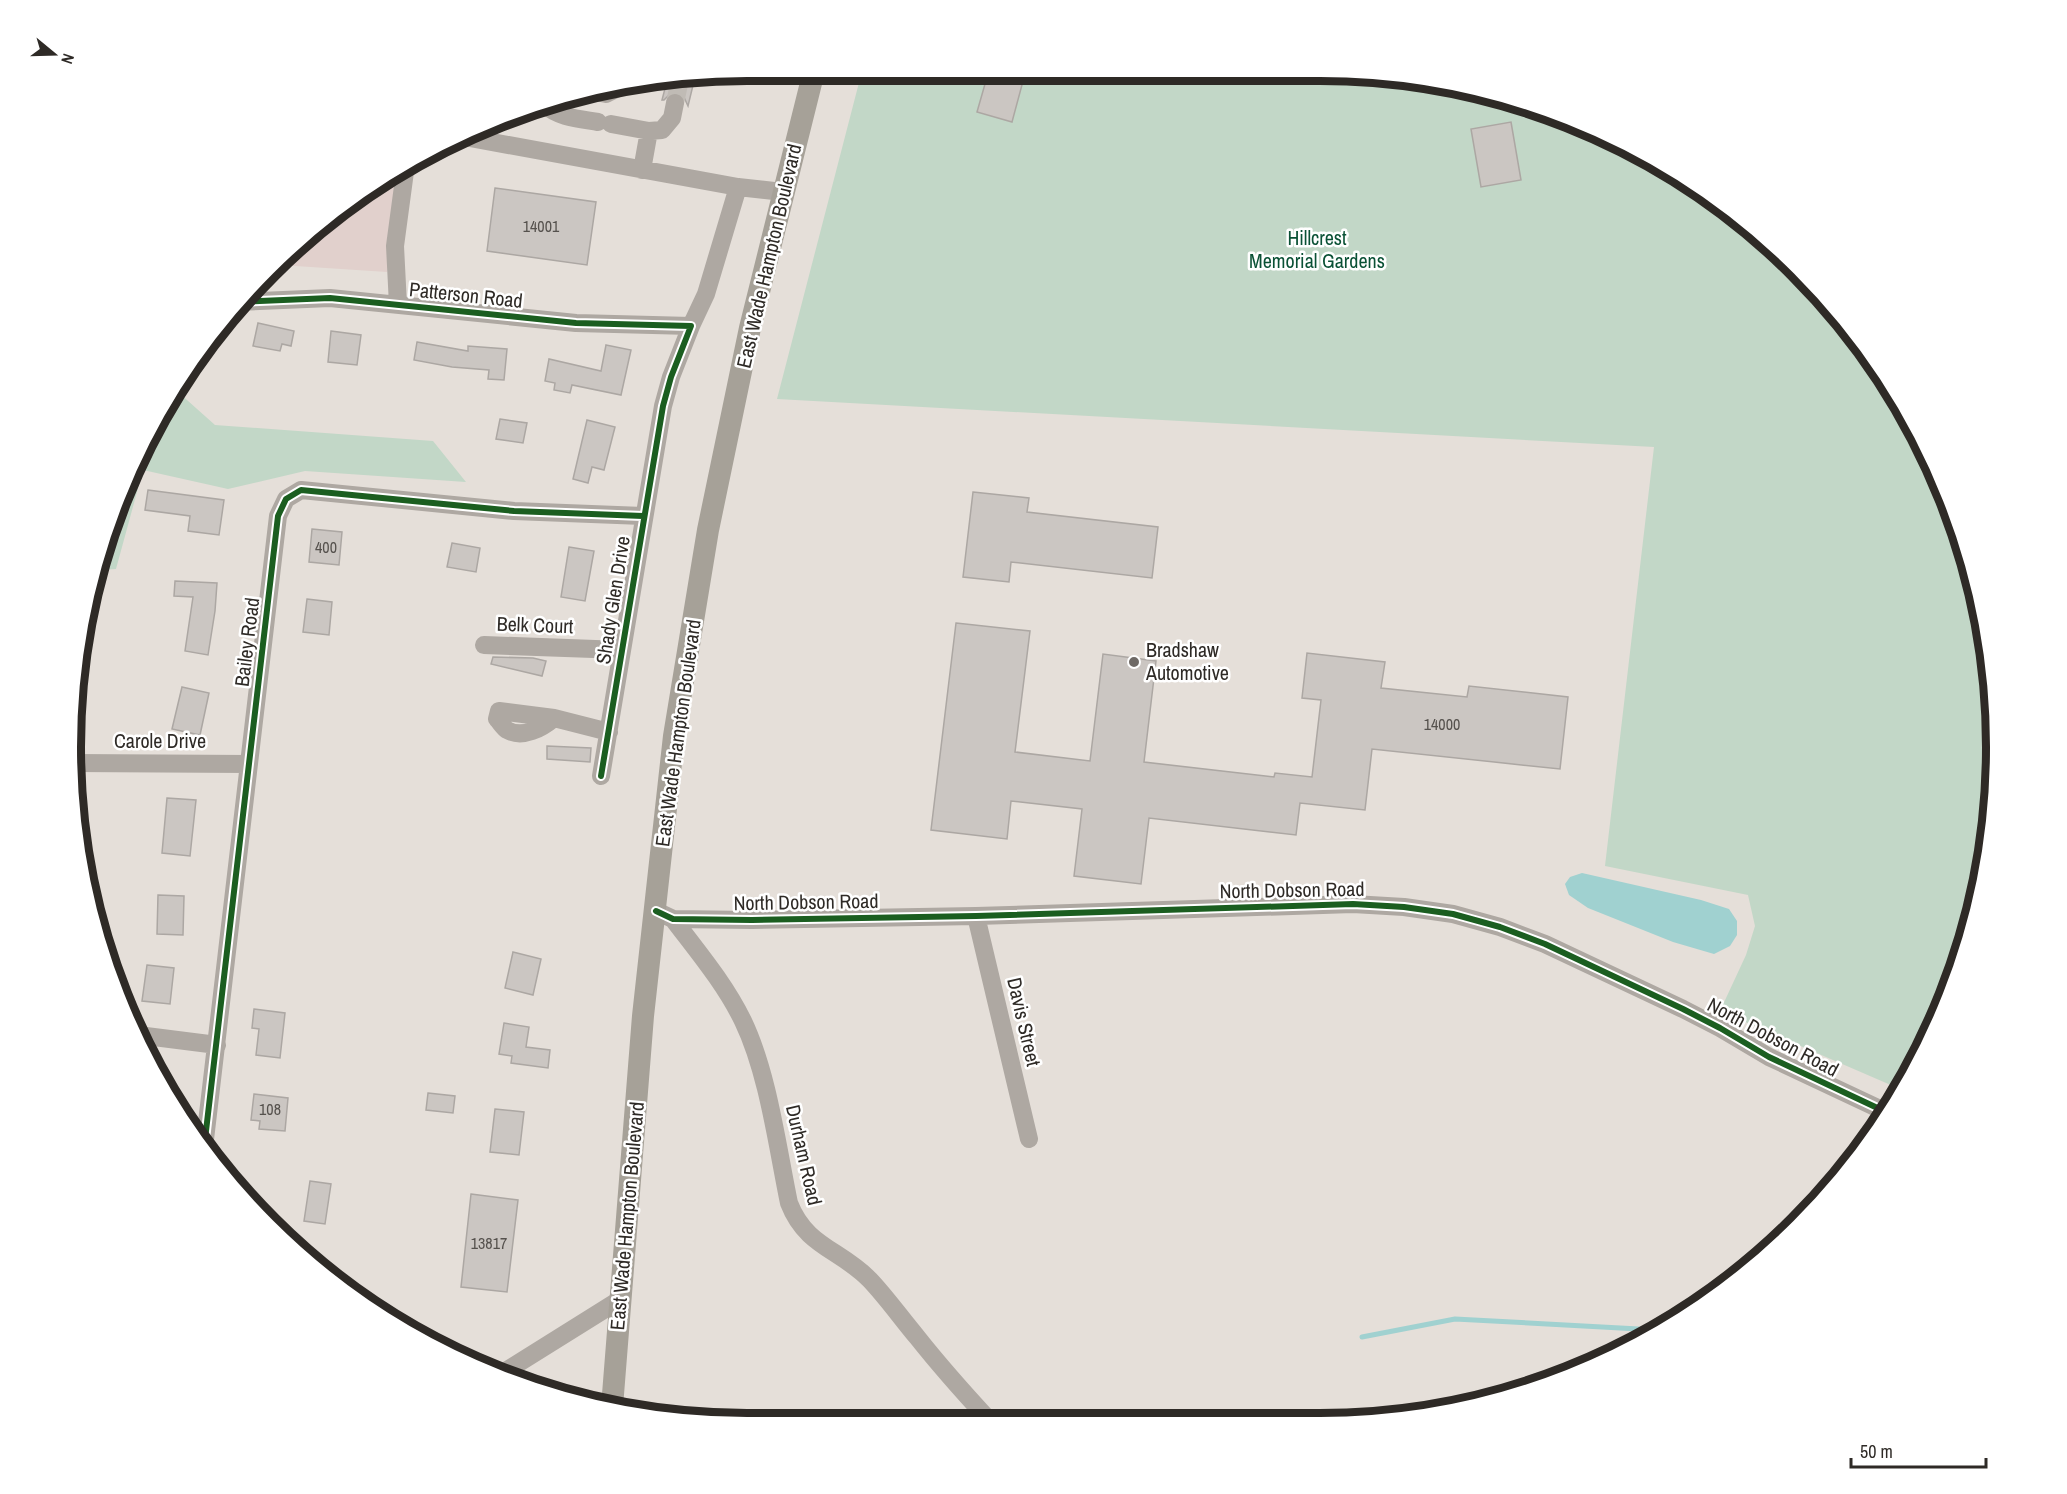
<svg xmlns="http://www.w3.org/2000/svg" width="2067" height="1494" font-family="'Archivo Narrow',sans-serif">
  <rect width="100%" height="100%" fill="#e5dfd9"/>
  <!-- commercial -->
  <path fill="#e1d0cc" d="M 407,164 L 387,272 L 280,265 L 371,184 Z"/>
  <!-- green -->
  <path fill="#c2d7c7" d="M 862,71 L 1320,71 L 1452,84 L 1579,122 L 1659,161 L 1766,238 L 1829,301 L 1906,409 L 1961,530 L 1991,659 L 1995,792 L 1973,922 L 1927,1047 L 1900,1089 L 1720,1011 L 1746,955 L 1755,926 L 1748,895 L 1605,866 L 1654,447 L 777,399 Z
    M 178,392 L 215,425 L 433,441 L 466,482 L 305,471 L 228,489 L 143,470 L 116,569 L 99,570 L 140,448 Z"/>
  <!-- water -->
  <path fill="#a0d1d0" d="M 1582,873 L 1701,900 L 1729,909 L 1737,921 L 1737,935 L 1730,946 L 1714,954 L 1673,942 L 1588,908 L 1569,895 L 1565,884 L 1570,877 Z"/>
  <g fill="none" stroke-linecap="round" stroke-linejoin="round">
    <!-- stream -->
    <path stroke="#a0d1d0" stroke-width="5" d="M 1362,1337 L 1455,1319 L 1657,1330"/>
  </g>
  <!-- building -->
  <path fill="#cbc6c2" stroke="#aca7a3" stroke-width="1.5" d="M 989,70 L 1026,70 L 1012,122 L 977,112 Z
    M 695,77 L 688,106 L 683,95 L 678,92 L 671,93 L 664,100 L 662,100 L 667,81 Z
    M 1511,122 L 1521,180 L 1481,187 L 1471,129 Z
    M 495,188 L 596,202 L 587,265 L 487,251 Z
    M 258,323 L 294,331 L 291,346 L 282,344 L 280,351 L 253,346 Z
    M 331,331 L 361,335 L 357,365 L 328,362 Z
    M 417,342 L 468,351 L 468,346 L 507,349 L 504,380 L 488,379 L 489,370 L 452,367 L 414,360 Z
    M 606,345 L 631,350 L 621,395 L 572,385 L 570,393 L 554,390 L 555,383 L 545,381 L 549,359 L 601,371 Z
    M 500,419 L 527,423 L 523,443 L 496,439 Z
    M 587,420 L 615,427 L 604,470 L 592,467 L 588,483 L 573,479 Z
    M 148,490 L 224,500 L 219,535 L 188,531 L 190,516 L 145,510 Z
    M 973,492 L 1029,498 L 1027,512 L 1158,527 L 1152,578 L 1011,562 L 1009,582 L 963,577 Z
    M 312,529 L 342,532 L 339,565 L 309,562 Z
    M 452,543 L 480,548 L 476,572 L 447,567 Z
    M 569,547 L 594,551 L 585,601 L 561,597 Z
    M 175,581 L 217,583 L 215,611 L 208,655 L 185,651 L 193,597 L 174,596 Z
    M 307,599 L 332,602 L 329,635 L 303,632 Z
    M 956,623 L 1030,631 L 1015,752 L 1090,761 L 1103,654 L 1156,661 L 1144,762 L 1274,777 L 1275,773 L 1312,777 L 1321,700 L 1302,698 L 1307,653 L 1385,662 L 1381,688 L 1467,697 L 1469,686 L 1568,697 L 1560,769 L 1372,749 L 1365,810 L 1300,803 L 1296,835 L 1149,818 L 1141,884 L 1074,876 L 1082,809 L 1011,801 L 1007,839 L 931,830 Z
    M 493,657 L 533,658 L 546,661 L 542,676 L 491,664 Z
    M 182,687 L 209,693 L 200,735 L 172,729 Z
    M 547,746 L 591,748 L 590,762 L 547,759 Z
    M 167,798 L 196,800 L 190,856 L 162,853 Z
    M 158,895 L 184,896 L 183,935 L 157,934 Z
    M 513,952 L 541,959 L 533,995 L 505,988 Z
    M 147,965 L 174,968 L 170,1004 L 142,1001 Z
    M 254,1009 L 285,1013 L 280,1058 L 256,1055 L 259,1029 L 252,1028 Z
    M 504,1023 L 529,1027 L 526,1047 L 550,1050 L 548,1068 L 511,1063 L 512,1056 L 499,1054 Z
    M 428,1093 L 455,1096 L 453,1113 L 426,1110 Z
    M 254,1094 L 288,1098 L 285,1131 L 259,1129 L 260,1121 L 251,1120 Z
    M 495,1109 L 524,1112 L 519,1155 L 490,1152 Z
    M 310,1181 L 331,1184 L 325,1224 L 304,1221 Z
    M 471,1194 L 518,1200 L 507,1292 L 461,1287 Z"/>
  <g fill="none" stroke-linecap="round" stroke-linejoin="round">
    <!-- minor-tunnel -->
    <path stroke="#c0bbb5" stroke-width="18" stroke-dasharray="18 9" stroke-linecap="butt" d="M 675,103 L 680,79"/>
    <!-- minor -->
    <path stroke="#aea8a2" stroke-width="18" d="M 591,91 L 606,94 L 620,87
      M 544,104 C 558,118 580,119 598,122
      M 611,124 L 649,131 L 662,130 L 672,118 L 675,103
      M 459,136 L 738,187 L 783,192
      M 642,170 L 649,131
      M 237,302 L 330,298 L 576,323 L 691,326
      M 398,305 L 395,246 L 406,164
      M 484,645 L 622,650
      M 554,718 C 542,728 523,739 507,730 C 504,728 500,722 497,719 L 499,711 L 554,718 L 609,732
      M 72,763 L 249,764
      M 601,776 L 663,406 L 671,377 L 691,326 L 706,294 L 738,187
      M 656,911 L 673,919 L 752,920 L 976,916 L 1353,904 L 1404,907 L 1453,914 L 1500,927 L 1545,944 L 1683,1009 L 1720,1028 L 1769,1057 L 1886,1112
      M 976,916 L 1029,1139
      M 673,919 C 698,952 725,984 743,1021 C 768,1073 777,1145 789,1203 C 806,1247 840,1249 870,1280 C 887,1298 901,1318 917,1337 C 940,1366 964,1393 989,1420
      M 138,1035 L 217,1045
      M 204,1148 L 278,516 L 286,499 L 301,490 L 514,511 L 643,516
      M 501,1374 L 621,1299"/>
    <!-- major -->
    <path stroke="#a6a198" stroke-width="22" d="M 612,1407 L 643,1016 L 674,736 L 708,530 L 750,328 L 814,71"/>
    <!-- cycleway casing -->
    <g stroke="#fff" stroke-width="10">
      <path id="cycleway" d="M 237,302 L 330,298 L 576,323 L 691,326 L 671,377 L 663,406 L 601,776
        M 656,911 L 673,919 L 752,920 L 976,916 L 1353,904 L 1404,907 L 1453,914 L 1500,927 L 1545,944 L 1683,1009 L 1720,1028 L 1769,1057 L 1886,1112
        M 204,1148 L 278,516 L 286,499 L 301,490 L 514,511 L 643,516"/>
    </g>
    <!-- cycleway -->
    <use href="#cycleway" stroke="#1b5e20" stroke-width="6"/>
  </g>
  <!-- markers -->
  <circle fill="#6e6965" stroke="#fff" stroke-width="2" cx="1134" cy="662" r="6"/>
  <g text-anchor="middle" stroke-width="5" stroke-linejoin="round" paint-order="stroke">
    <!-- number labels -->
    <g font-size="16" fill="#55514d">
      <text x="541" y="232">14001</text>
      <text x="326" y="553">400</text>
      <text x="1442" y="730">14000</text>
      <text x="270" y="1115">108</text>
      <text x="489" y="1249">13817</text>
    </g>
    <!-- park labels -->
    <g font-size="20" fill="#0a5135" stroke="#fff">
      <text x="1317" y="245">Hillcrest<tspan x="1317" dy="23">Memorial Gardens</tspan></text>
    </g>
    <!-- street labels -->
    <g font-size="20" fill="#2e2a26" stroke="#fff">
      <text transform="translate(769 256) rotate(-77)" y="7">East Wade Hampton Boulevard</text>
      <text transform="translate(466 295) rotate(6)" y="7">Patterson Road</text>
      <text transform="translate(613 600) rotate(-81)" y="7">Shady Glen Drive</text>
      <text transform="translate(535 625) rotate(2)" y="7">Belk Court</text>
      <text transform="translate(247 642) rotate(-83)" y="7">Bailey Road</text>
      <text transform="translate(678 733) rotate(-82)" y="7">East Wade Hampton Boulevard</text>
      <text x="160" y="748">Carole Drive</text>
      <text transform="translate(1292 890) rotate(-1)" y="7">North Dobson Road</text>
      <text transform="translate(806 902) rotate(-1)" y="7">North Dobson Road</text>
      <text transform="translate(1024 1022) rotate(77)" y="7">Davis Street</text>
      <text transform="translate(1773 1037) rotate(28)" y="7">North Dobson Road</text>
      <text transform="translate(804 1155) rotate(77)" y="7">Durham Road</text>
      <text transform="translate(627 1216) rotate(-85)" y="7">East Wade Hampton Boulevard</text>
    </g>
    <!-- poi labels -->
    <g font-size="20" fill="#2e2a26" stroke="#fff" text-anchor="start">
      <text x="1146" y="657">Bradshaw<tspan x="1146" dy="23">Automotive</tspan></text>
    </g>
  </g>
  <!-- crop -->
  <path d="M0 0H2067V1494H0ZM747 81H1320A666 666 0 0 1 1986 747V747A666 666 0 0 1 1320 1413H747A666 666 0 0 1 81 747V747A666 666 0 0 1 747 81Z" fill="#fff" fill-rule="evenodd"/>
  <path fill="none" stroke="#2e2a26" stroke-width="8" d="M747 81H1320A666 666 0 0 1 1986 747V747A666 666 0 0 1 1320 1413H747A666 666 0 0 1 81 747V747A666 666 0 0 1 747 81Z"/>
  <!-- north arrow -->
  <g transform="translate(54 54) rotate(109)" stroke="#ffffff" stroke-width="4.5" paint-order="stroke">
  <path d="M0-4.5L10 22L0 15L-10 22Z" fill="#2e2a26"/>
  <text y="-9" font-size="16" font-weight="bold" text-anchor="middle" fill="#2e2a26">N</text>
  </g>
  <!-- scale -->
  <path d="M1851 1458v9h135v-9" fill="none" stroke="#2e2a26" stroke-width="3"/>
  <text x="1860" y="1458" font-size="18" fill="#2e2a26" stroke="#ffffff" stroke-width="4.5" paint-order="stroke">50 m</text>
</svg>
